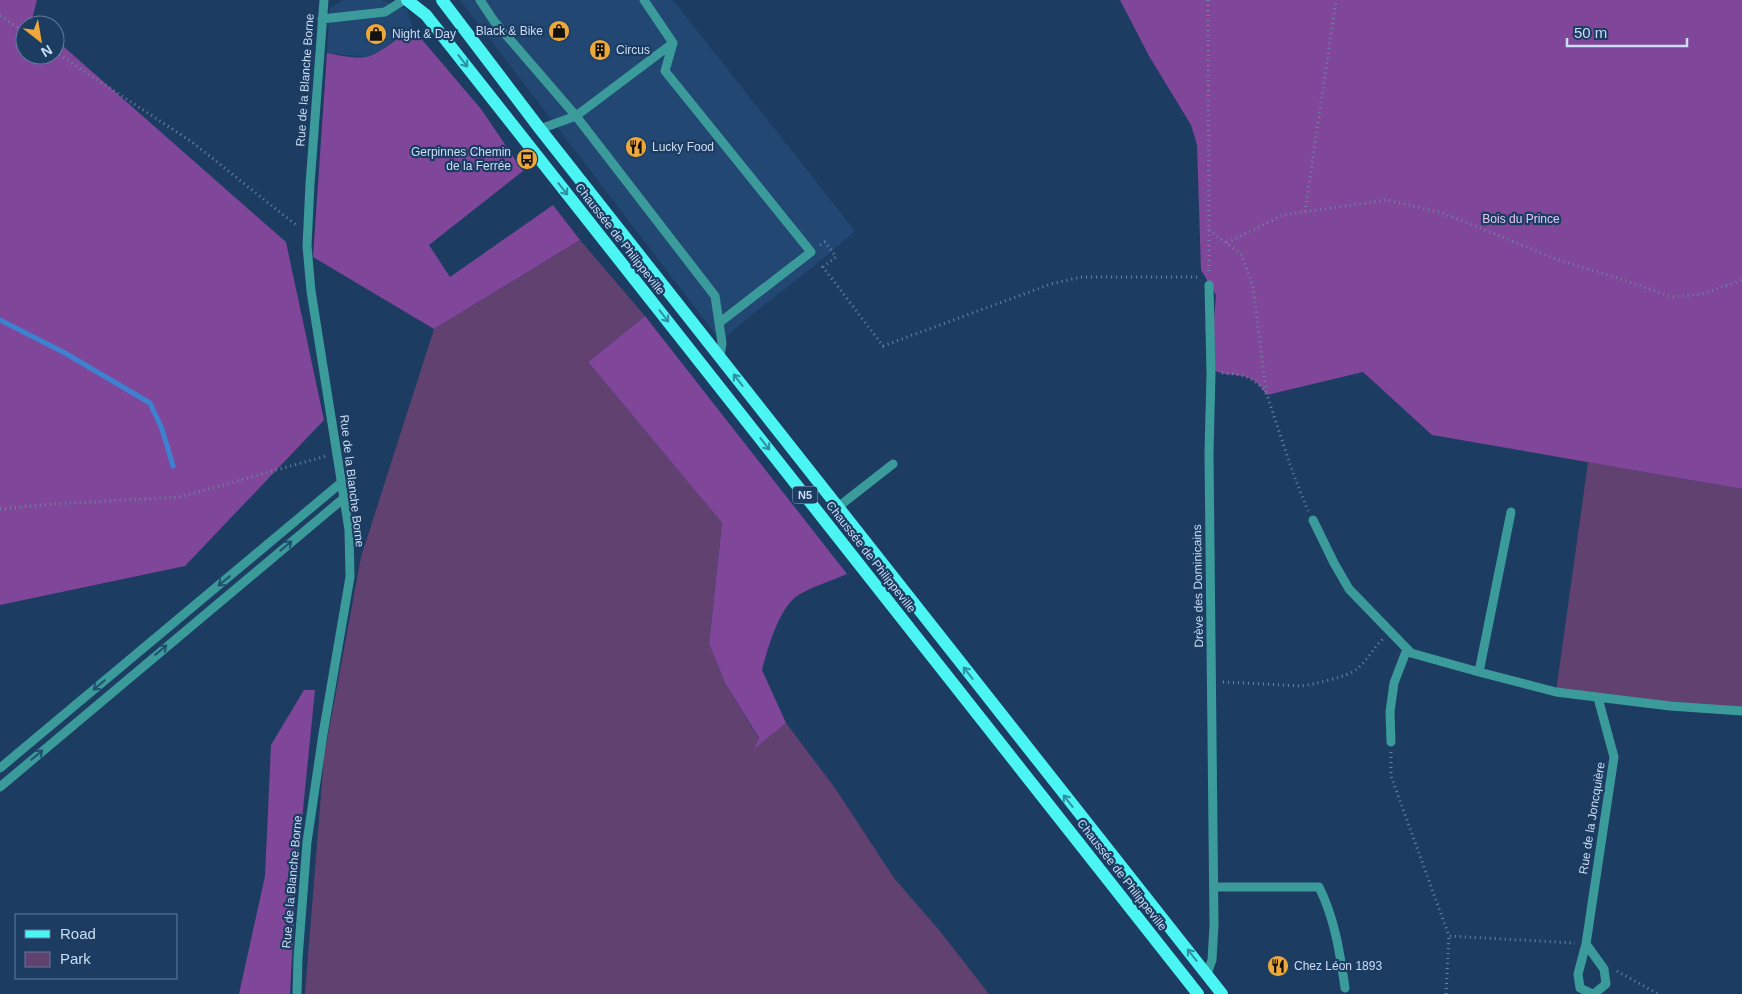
<svg xmlns="http://www.w3.org/2000/svg" width="1742" height="994" font-family="Helvetica,sans-serif">
  <rect width="100%" height="100%" fill="#1c3c62"/>
  <!-- built -->
  <path fill="#224773" d="M 344,0 L 382,0 L 407,9 L 413,29 L 400,36 L 377,53 L 366,57 L 327,53 L 330,8 Z
    M 460,0 L 673,0 L 855,231 L 825,257 L 733,330 L 722,343 Z"/>
  <!-- green -->
  <path fill="#614170" d="M 580,240 L 645,316 L 588,362 L 722,523 L 709,644 L 725,683 L 759,739 L 755,748 L 786,723 L 835,788 L 894,878 L 939,930 L 989,994 L 305,994 L 324,757 L 361,557 L 434,329 Z
    M 1588,462 L 1742,489 L 1742,711 L 1556,692 Z"/>
  <!-- forest -->
  <path fill="#7f4699" d="M 0,0 L 37,0 L 32,19 L 39,25 L 25,25 L 25,55 L 55,55 L 55,39 L 286,242 L 324,420 L 185,566 L 0,605 Z
    M 1120,0 L 1742,0 L 1742,489 L 1432,435 L 1363,372 L 1267,395 C 1248,365 1231,382 1210,368 L 1216,295 L 1201,270 L 1197,145 L 1191,125 L 1149,56 Z
    M 413,29 L 481,109 L 523,171 L 429,245 L 450,277 L 553,205 L 580,240 L 434,329 L 313,257 L 327,53 C 339,55 354,59 366,57 C 379,55 399,36 413,29 Z
    M 645,316 L 847,574 C 831,581 814,586 800,594 C 779,606 768,648 762,670 L 786,723 L 754,749 L 759,738 L 725,683 L 709,644 L 722,523 L 588,362 Z
    M 304,690 L 315,690 L 296,879 L 290,994 L 239,994 L 265,876 L 271,745 Z"/>
  <g fill="none" stroke-linecap="round" stroke-linejoin="round">
    <!-- stream -->
    <path stroke="#3e81d0" stroke-width="5" d="M 0,320 L 65,353 L 150,403 L 162,429 L 173,466"/>
    <!-- path -->
    <path stroke="#6b85a5" stroke-width="3" stroke-dasharray="1 4" stroke-linecap="butt" d="M 1208,0 L 1209,274
      M 0,16 L 25,32
      M 55,52 L 192,142 L 296,225
      M 1305,212 L 1336,0
      M 1209,230 L 1241,254 L 1253,286 L 1266,392
      M 1227,243 L 1283,215 L 1387,200 L 1443,213 L 1561,261 L 1621,279 L 1672,297 L 1702,294 L 1742,280
      M 820,245 L 825,242 L 836,257 L 823,267 L 883,346 L 1051,284 L 1081,277 L 1201,277
      M 1222,373 C 1243,374 1255,377 1267,395 L 1293,473 L 1308,511
      M 0,509 L 52,504 L 181,497 L 326,456
      M 1223,682 L 1301,686 C 1315,684 1347,677 1357,669 C 1367,661 1373,648 1383,639
      M 1391,752 L 1391,776 L 1449,936 L 1575,943
      M 1617,971 L 1658,994
      M 1446,994 L 1449,936"/>
    <!-- minor -->
    <path stroke="#3a9b9a" stroke-width="9" d="M 480,0 L 494,21 L 576,116 L 715,296 L 722,343 L 720,357
      M 644,0 L 673,43 L 665,71 L 811,252 L 719,323
      M 322,19 L 385,12 L 404,0
      M 540,129 L 576,116 L 673,43
      M 838,507 L 893,464
      M 1313,520 L 1334,563 L 1349,589 L 1411,653 L 1479,672 L 1556,692 L 1670,706 L 1742,711
      M 1479,672 L 1511,512
      M 1391,742 L 1390,712 L 1394,683 L 1407,649
      M 0,768 L 342,482
      M 0,787 L 344,498
      M 1214,887 L 1319,887 C 1335,919 1340,954 1345,988
      M 1586,944 L 1604,969 L 1606,984 L 1594,994
      M 1207,974 L 1212,960 L 1214,925 L 1209,453 L 1211,374 L 1209,285
      M 297,994 L 298,958 L 307,842 L 323,734 L 350,577 L 349,530 L 311,291 L 307,246 L 310,184 L 324,0
      M 1593,994 L 1580,988 L 1578,974 L 1586,944 L 1614,757 L 1598,698"/>
    <!-- major -->
    <path stroke="#4af5f3" stroke-width="12" d="M 407,0 L 426,15 L 1198,994
      M 442,0 L 540,129 L 1222,994"/>
  </g>
  <!-- one-way arrows -->
  <defs><path id="oneway-shaft" d="M-6 0H5M1.5-3L5.5 0L1.5 3" fill="none" stroke-width="1.6" stroke-linecap="round" stroke-linejoin="round" transform="scale(1.25)"/></defs>
  <g stroke="#318fa3">
    <use href="#oneway-shaft" transform="translate(463 61) rotate(52)"/>
    <use href="#oneway-shaft" transform="translate(563 189) rotate(52)"/>
    <use href="#oneway-shaft" transform="translate(664 316) rotate(52)"/>
    <use href="#oneway-shaft" transform="translate(738 380) rotate(-128)"/>
    <use href="#oneway-shaft" transform="translate(765 444) rotate(52)"/>
    <use href="#oneway-shaft" transform="translate(968 673) rotate(-128)"/>
    <use href="#oneway-shaft" transform="translate(1068 801) rotate(-128)"/>
    <use href="#oneway-shaft" transform="translate(1192 955) rotate(-128)"/>
  </g>
  <g stroke="#224f6d">
    <use href="#oneway-shaft" transform="translate(286 546) rotate(-40)"/>
    <use href="#oneway-shaft" transform="translate(224 581) rotate(140)"/>
    <use href="#oneway-shaft" transform="translate(161 650) rotate(-40)"/>
    <use href="#oneway-shaft" transform="translate(99 685) rotate(140)"/>
    <use href="#oneway-shaft" transform="translate(37 755) rotate(-40)"/>
  </g>
  <!-- icons -->
  <defs>
    <g id="shop-disc" transform="scale(1.125)"><circle r="9.5" fill="#eda83c" stroke="#1c3c62"/><path d="M-5-2.5h2.3a2.7 3.5 0 0 1 5.4 0H5L5.5 6h-11ZM-1.5-2.5h3a1.5 2.3 0 0 0-3 0Z" fill="#111"/></g>
    <g id="building-disc" transform="scale(1.125)"><circle r="9.5" fill="#eda83c" stroke="#1c3c62"/><path d="M-4-6H4V6H1V3H-1V6H-4ZM-2.5-4.3h1.7v1.8h-1.7ZM.8-4.3h1.7v1.8H.8ZM-2.5-1h1.7V.8h-1.7ZM.8-1h1.7V.8H.8Z" fill="#111"/></g>
    <g id="restaurant-disc" transform="scale(1.125)"><circle r="9.5" fill="#eda83c" stroke="#1c3c62"/><path d="M-5-6h1v4h1v-4h1v4h1v-4h1v5L-1.5 .5V6h-2V.5L-5-1ZM5-6V6H3V1.5H1.5Q1.5-4 5-6Z" fill="#111"/></g>
    <g id="bus-disc" transform="scale(1.125)"><circle r="9.5" fill="#eda83c" stroke="#1c3c62"/><path d="M-5-6H5V4H4V6H2V4H-2V6H-4V4H-5ZM-3.5-4V0h7V-4ZM-3.5 1.2v1.5H-2V1.2ZM2 1.2v1.5H3.5V1.2Z" fill="#111"/></g>
  </defs>
  <g fill-rule="evenodd">
    <use href="#shop-disc" x="559" y="31"/>
    <use href="#shop-disc" x="376" y="34"/>
    <use href="#building-disc" x="600" y="50"/>
    <use href="#restaurant-disc" x="636" y="147"/>
    <use href="#bus-disc" x="527" y="159"/>
    <use href="#restaurant-disc" x="1278" y="966"/>
  </g>
  <g text-anchor="middle" stroke-width="4.5" stroke-linejoin="round" paint-order="stroke">
    <!-- shield labels -->
    <rect fill="#1c3c62" stroke="#96adc9" stroke-width="1" x="792.5" y="486.5" width="25" height="17" rx="4"/>
    <g font-size="11" font-weight="bold" fill="#cbdef5">
      <text x="805" y="499">N5</text>
    </g>
    <!-- poi labels -->
    <g font-size="12" fill="#cbdef5" stroke="#1c3c62" text-anchor="start">
      <text x="543" y="35" text-anchor="end">Black &amp; Bike</text>
      <text x="392" y="38">Night &amp; Day</text>
      <text x="616" y="54">Circus</text>
      <text x="652" y="151">Lucky Food</text>
      <text x="511" y="156" text-anchor="end">Gerpinnes Chemin<tspan x="511" dy="14">de la Ferrée</tspan></text>
      <text x="1294" y="970">Chez Léon 1893</text>
    </g>
    <!-- street labels -->
    <g font-size="12" fill="#cbdef5" stroke="#1c3c62">
      <text transform="translate(305 80) rotate(-86)" y="4">Rue de la Blanche Borne</text>
      <text transform="translate(620 239) rotate(52)" y="4">Chaussée de Philippeville</text>
      <text transform="translate(352 481) rotate(83)" y="4">Rue de la Blanche Borne</text>
      <text transform="translate(871 557) rotate(52)" y="4">Chaussée de Philippeville</text>
      <text transform="translate(1198 586) rotate(-91)" y="4">Drève des Dominicains</text>
      <text transform="translate(1592 818) rotate(-81)" y="4">Rue de la Joncquière</text>
      <text transform="translate(1122 875) rotate(52)" y="4">Chaussée de Philippeville</text>
      <text transform="translate(292 882) rotate(-85)" y="4">Rue de la Blanche Borne</text>
    </g>
    <!-- park labels -->
    <g font-size="12" fill="#e5c7f4" stroke="#1c3c62">
      <text x="1521" y="223">Bois du Prince</text>
    </g>
  </g>
  <!-- legend -->
  <rect x="15" y="914" width="162" height="65" fill="#1c3c62" stroke="#627d9d"/>
  <rect x="25" y="930" width="25" height="8" fill="#4af5f3" stroke="#627d9d"/>
  <text x="60" y="939" font-size="15" fill="#cbdef5">Road</text>
  <rect x="25" y="952" width="25" height="15" fill="#614170" stroke="#627d9d"/>
  <text x="60" y="964" font-size="15" fill="#cbdef5">Park</text>
  <!-- north arrow -->
  <g transform="translate(40 40) rotate(149)"><circle r="24" fill="#1c3c62" stroke="#627d9d"/>
  <path d="M0-4L9 19L0 12L-9 19Z" fill="#eda83c"/>
  <text y="-8" font-size="14" font-weight="bold" text-anchor="middle" fill="#cbdef5">N</text>
  </g>
  <!-- scale -->
  <path d="M1567 38v8h120v-8" fill="none" stroke="#cbdef5" stroke-width="2.5"/>
  <text x="1574" y="38" font-size="15" fill="#cbdef5" stroke="#1c3c62" stroke-width="4" paint-order="stroke">50 m</text>
</svg>
